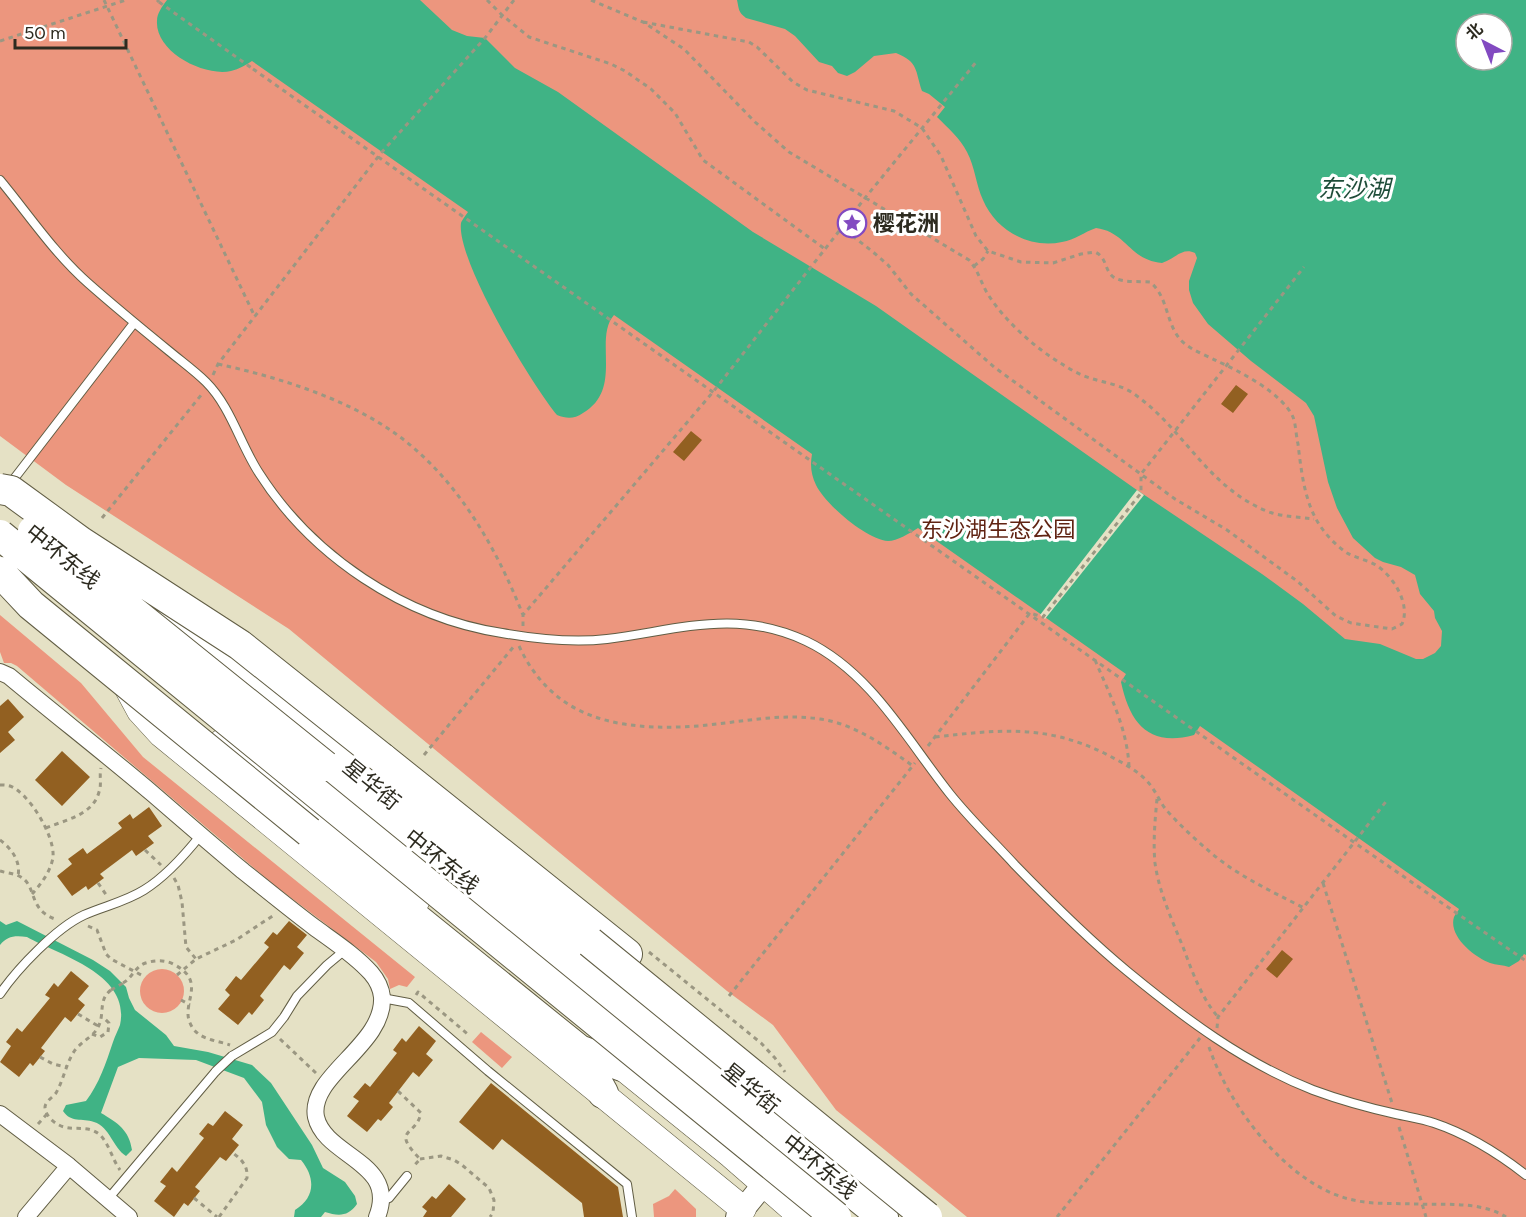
<svg xmlns="http://www.w3.org/2000/svg" width="1526" height="1217" font-family="Figtree,'Noto Sans SC',sans-serif">
  <rect width="100%" height="100%" fill="#e5e1c5"/>
  <!-- green -->
  <path fill="#ec967e" fill-rule="evenodd" d="M 0,0 L 1526,0 L 1526,1217 L 967,1217 L 836,1110 L 773,1025 L 727,991 L 289,629 L 66,485 L 0,436 ZM 1466,24 L 1502,24 L 1502,60 L 1466,60 Z
    M 0,615 L 81,683 L 143,757 L 415,977 L 407,987 L 399,985 L 390,989 L 388,979 L 376,962 L 274,885 L 17,666 L 11,663 L 4,663 L 0,652 Z
    M140 991a22 22 0 1 1 44 0a22 22 0 1 1-44 0Z
    M 481,1032 L 512,1057 L 502,1068 L 472,1042 Z
    M 675,1189 L 696,1209 L 696,1217 L 654,1217 L 653,1204 L 669,1196 Z"/>
  <!-- water -->
  <path fill="#40b385" fill-rule="evenodd" d="M 167,0 L 420,0 L 452,30 L 467,36 L 485,38 L 515,68 L 558,92 L 753,232 L 876,306 L 1134,488 L 1262,574 L 1303,604 L 1345,639 L 1380,644 L 1416,659 L 1423,659 L 1435,653 L 1441,646 L 1442,631 L 1435,618 L 1434,611 L 1420,594 L 1415,575 L 1401,567 L 1383,562 L 1375,558 L 1353,538 L 1337,508 L 1328,482 L 1314,416 L 1306,403 L 1251,361 L 1208,324 L 1193,303 L 1189,290 L 1189,281 L 1197,258 L 1195,253 C 1182,247 1175,259 1162,263 C 1129,260 1127,232 1096,228 C 1084,232 1075,240 1062,242 C 1030,249 996,231 983,200 C 976,185 975,167 967,152 C 960,138 948,128 937,117 L 945,107 L 929,94 L 922,91 C 915,71 919,62 896,53 L 874,56 L 855,72 L 847,76 L 838,73 L 832,66 L 819,62 L 795,36 L 785,29 L 746,18 C 738,12 739,9 737,0 L 1526,0 L 1526,955 L 1524,954 L 1519,961 L 1509,967 C 1503,965 1496,965 1490,963 C 1474,957 1448,936 1454,917 C 1455,914 1458,912 1459,909 L 1200,726 L 1194,735 C 1149,747 1130,724 1121,682 L 1126,674 L 918,528 C 910,533 897,541 888,541 C 867,540 825,504 816,485 C 811,474 810,466 812,454 L 614,315 C 593,339 624,389 583,413 C 574,419 567,419 557,415 C 532,385 456,260 461,223 C 462,220 466,215 468,212 L 252,61 C 246,65 239,69 231,71 C 204,77 155,52 157,21 C 157,13 162,7 167,0 ZM 1466,24 L 1502,24 L 1502,60 L 1466,60 Z
    M 0,921 L 6,925 L 17,921 L 93,960 L 110,971 L 126,987 L 129,998 L 135,1010 L 166,1035 L 174,1046 L 208,1052 L 252,1065 L 271,1083 L 312,1145 L 323,1168 L 345,1182 L 355,1196 L 357,1204 C 348,1217 338,1216 325,1212 L 321,1217 L 294,1217 L 295,1210 C 315,1198 316,1178 301,1160 L 289,1159 L 277,1147 L 266,1125 L 262,1102 L 244,1078 L 196,1060 L 139,1058 L 118,1067 L 101,1113 C 118,1123 129,1130 132,1150 L 126,1156 C 113,1148 110,1127 94,1122 C 82,1118 71,1123 63,1111 L 66,1105 L 86,1101 C 99,1084 106,1063 113,1042 C 115,1036 118,1030 120,1025 C 131,974 61,956 27,937 C 15,935 7,936 0,945 Z"/>
  <!-- pier -->
  <path fill="#e5e1c5" d="M 1137,490 L 1144,495 L 1045,619 L 1040,615 Z"/>
  <!-- building -->
  <path fill="#926021" d="M 1236,385 L 1248,394 L 1233,413 L 1221,404 Z
    M 691,431 L 702,440 L 684,461 L 673,452 Z
    M 8,699 L 24,717 L 8,732 L 15,740 L 0,753 L 0,706 Z
    M 62,751 L 90,777 L 62,806 L 35,780 Z
    M 149,807 L 162,826 L 148,836 L 154,843 L 136,856 L 132,850 L 100,874 L 104,878 L 88,890 L 86,886 L 72,896 L 57,876 L 72,864 L 68,859 L 83,848 L 87,854 L 122,828 L 118,823 L 130,814 L 133,819 Z
    M 289,921 L 307,935 L 297,947 L 304,953 L 290,970 L 284,965 L 260,996 L 264,1000 L 252,1015 L 249,1012 L 238,1025 L 218,1009 L 230,995 L 225,990 L 236,976 L 241,980 L 269,947 L 264,943 L 273,932 L 277,935 Z
    M 1282,950 L 1293,959 L 1277,978 L 1266,969 Z
    M 71,971 L 89,986 L 78,999 L 85,1005 L 71,1022 L 65,1017 L 41,1048 L 45,1051 L 33,1066 L 30,1063 L 19,1077 L 0,1062 L 11,1046 L 6,1042 L 17,1028 L 22,1032 L 50,998 L 45,995 L 54,983 L 58,987 Z
    M 419,1026 L 436,1041 L 426,1054 L 433,1060 L 419,1077 L 413,1072 L 389,1103 L 393,1107 L 381,1121 L 378,1119 L 367,1132 L 347,1116 L 359,1101 L 353,1097 L 365,1083 L 370,1087 L 397,1053 L 393,1050 L 402,1038 L 406,1042 Z
    M 491,1083 L 618,1187 L 623,1217 L 584,1217 L 582,1203 L 502,1139 L 493,1150 L 459,1122 Z
    M 225,1111 L 243,1125 L 232,1139 L 239,1145 L 226,1161 L 220,1157 L 195,1187 L 200,1191 L 188,1206 L 184,1203 L 174,1217 L 154,1201 L 166,1186 L 160,1182 L 172,1167 L 177,1172 L 204,1138 L 199,1134 L 208,1123 L 213,1126 Z
    M 449,1184 L 466,1199 L 451,1217 L 423,1217 L 427,1211 L 422,1207 L 432,1196 L 436,1199 Z"/>
  <g fill="none" stroke-linecap="round" stroke-linejoin="round">
    <!-- lane casing -->
    <g stroke="#615d44" stroke-width="10">
      <path id="lane" d="M 0,180 C 29,215 54,253 88,283 C 114,306 142,329 169,351 C 181,361 195,371 206,382 C 231,407 240,444 259,473 C 312,556 404,618 502,633 C 536,639 572,643 607,639 C 679,630 735,608 806,641 C 871,672 907,740 950,794 C 970,819 993,841 1015,865 C 1051,902 1087,938 1127,971 C 1184,1018 1244,1063 1313,1090 C 1340,1100 1369,1108 1396,1114 C 1409,1117 1422,1119 1434,1123 C 1467,1134 1499,1154 1526,1175
        M 10,484 L 134,323
        M 0,994 C 17,969 56,928 84,915 C 104,906 125,902 144,890 C 165,877 184,856 200,836
        M 382,998 L 409,1003 L 488,1071 L 627,1184 L 632,1217
        M 232,1056 L 272,1032 L 284,1017 L 297,996 L 327,965 L 345,950
        M 108,1199 L 216,1071
        M 381,1201 L 389,1198 L 407,1176"/>
    </g>
    <!-- street casing -->
    <g stroke="#615d44" stroke-width="18">
      <path id="street" d="M 0,672 L 9,676 C 57,716 106,754 153,794 C 183,820 213,846 243,871 C 267,890 290,909 314,927 C 333,941 355,955 371,973 C 377,980 381,988 382,997 C 385,1045 308,1076 316,1117 C 325,1157 399,1162 377,1217
        M 0,1114 L 69,1166 L 129,1217
        M 26,1217 L 69,1166"/>
    </g>
    <!-- secondary casing -->
    <g stroke="#615d44" stroke-width="24">
      <path id="secondary" d="M 737,1217 L 763,1185"/>
    </g>
    <!-- primary casing -->
    <g stroke="#615d44" stroke-width="27">
      <path id="primary" d="M 165,618 L 603,969
        M 127,687 L 140,711 L 161,734 L 743,1209
        M 222,742 L 417,900
        M 606,1054 L 731,1155 L 802,1217"/>
    </g>
    <!-- highway casing -->
    <g stroke="#615d44" stroke-width="32">
      <path id="highway" d="M 314,738 L 360,755 L 383,774
        M 382,758 L 627,954
        M 325,766 L 883,1217
        M 309,832 L 579,1050 L 622,1066
        M 579,1050 L 603,1093"/>
    </g>
    <!-- path -->
    <path stroke="#9b9782" stroke-width="3" stroke-dasharray="4.5 4.5" stroke-linecap="butt" d="M 104,0 L 255,317
      M 157,0 L 159,2
      M 487,0 L 502,15 L 529,37 L 611,64 L 625,71 L 651,89 L 675,113 L 703,160 L 825,249
      M 591,0 L 643,22 L 684,49 L 755,122 L 789,152 L 969,260 C 979,271 981,284 989,296 C 1006,322 1035,348 1062,364 C 1068,368 1075,372 1082,375 C 1100,383 1121,383 1137,396 C 1186,432 1208,488 1269,512 C 1283,517 1300,517 1314,519
      M 643,22 L 749,42 L 757,47 L 793,82 L 807,90 L 894,111 L 922,128 L 941,156 L 976,236 L 988,251 L 1021,262 L 1053,263 L 1081,254 L 1095,252 C 1108,258 1104,272 1115,278 C 1124,283 1140,281 1150,282 C 1170,298 1165,328 1185,344 C 1194,351 1207,356 1217,361 C 1241,372 1282,393 1293,417 C 1296,425 1296,436 1298,444 C 1301,469 1304,497 1316,519 C 1323,532 1335,545 1347,553 C 1356,558 1367,560 1376,565 C 1393,576 1411,604 1402,624 L 1392,629 L 1351,623 L 1336,616 L 1297,581 L 1227,530 L 1175,499 L 994,367 L 911,294 L 888,265 L 873,252 L 854,237 L 838,232
      M 0,41 L 126,0
      M 253,69 L 1355,843 L 1526,961
      M 974,266 L 983,259 L 988,251
      M 218,364 C 277,377 346,398 396,434 C 457,478 496,547 523,615
      M 213,375 L 218,364 L 381,153 L 485,38 L 514,0
      M 102,518 L 202,394
      M 523,626 L 523,615 L 713,392 L 865,198 L 977,61
      M 519,646 C 551,714 608,729 679,727 C 726,726 772,712 820,719 C 855,724 885,746 913,766
      M 1095,660 C 1110,695 1127,728 1129,766
      M 935,737 C 998,730 1044,724 1104,753 C 1119,761 1134,768 1146,780 C 1154,788 1158,798 1164,807 C 1177,823 1194,838 1210,852 C 1238,876 1271,891 1304,908
      M 928,746 L 1030,613 L 1043,617 L 1141,493 L 1141,474 L 1304,267
      M 424,755 L 515,645
      M 0,785 C 3,785 6,785 10,786 C 29,793 55,836 53,857 C 51,871 41,884 32,894
      M 1157,799 C 1155,820 1153,842 1155,863 C 1159,892 1172,920 1183,947 C 1192,971 1201,997 1218,1017
      M 46,828 C 65,820 93,815 99,792 C 102,784 99,776 101,768
      M 0,840 C 11,848 21,861 18,876
      M 145,850 L 161,865
      M 0,871 C 6,873 13,873 19,876 C 38,885 27,909 55,919
      M 174,878 L 178,885 L 182,902 L 186,947 L 196,959
      M 98,883 L 107,896
      M 1323,883 L 1392,1103
      M 88,926 L 97,930 L 106,954 L 111,959 L 145,977
      M 649,952 L 761,1043 L 775,1058 L 785,1072
      M 177,975 L 196,959 L 236,940 L 274,915
      M 123,983 C 131,979 134,969 143,964 C 153,960 165,959 175,965 C 207,982 181,1003 190,1023 C 197,1040 216,1040 230,1045
      M 111,990 C 95,1002 109,1019 92,1035 C 86,1040 80,1044 75,1050 C 66,1063 64,1079 56,1093 C 53,1097 45,1102 45,1107 C 45,1115 53,1122 59,1125 C 72,1132 86,1124 99,1134 C 109,1143 112,1159 120,1170
      M 416,995 L 418,992 L 470,1036
      M 729,996 L 915,763
      M 181,1000 L 190,1005
      M 78,1014 L 98,1026
      M 1217,1028 L 1218,1017 L 1388,799
      M 92,1034 L 100,1037 L 108,1032 L 109,1023 L 103,1017
      M 280,1039 L 317,1074
      M 1209,1047 C 1229,1106 1286,1183 1349,1199 C 1371,1205 1395,1203 1417,1204 C 1446,1205 1480,1201 1506,1217
      M 40,1057 L 53,1064 L 66,1067
      M 398,1091 L 421,1113 C 416,1137 390,1128 420,1159 L 413,1167
      M 38,1124 L 47,1114
      M 1399,1127 L 1426,1217
      M 420,1159 L 441,1156 L 454,1160 L 462,1165 L 489,1188 L 494,1200 L 493,1213 L 490,1217
      M 194,1198 L 217,1217
      M 219,1217 L 247,1178 C 248,1166 242,1160 233,1153
      M 1057,1217 L 1200,1038"/>
    <!-- lane -->
    <use href="#lane" stroke="#fff" stroke-width="8"/>
    <!-- street -->
    <use href="#street" stroke="#fff" stroke-width="16"/>
    <!-- secondary -->
    <use href="#secondary" stroke="#fff" stroke-width="22"/>
    <!-- primary -->
    <use href="#primary" stroke="#fff" stroke-width="26"/>
    <!-- highway -->
    <use href="#highway" stroke="#fff" stroke-width="30"/>
    <!-- lane-bridge casing -->
    <g stroke="#615d44" stroke-width="10" stroke-linecap="butt">
      <path id="lane-bridge" d="M 216,1071 L 232,1056"/>
    </g>
    <!-- highway-bridge casing -->
    <g stroke="#615d44" stroke-width="32" stroke-linecap="butt">
      <path id="highway-bridge" d="M 0,489 L 11,491 L 81,542 L 240,645 L 382,758
        M 33,531 L 325,766
        M 0,535 L 836,1217
        M 0,572 L 31,605 L 309,832
        M 590,942 L 927,1217"/>
    </g>
    <!-- path-bridge -->
    <path stroke="#9b9782" stroke-width="3" stroke-dasharray="4.5 4.5" stroke-linecap="butt" d="M 159,2 L 253,69
      M 111,990 L 123,983"/>
    <!-- lane-bridge -->
    <use href="#lane-bridge" stroke="#fff" stroke-width="8"/>
    <!-- highway-bridge -->
    <use href="#highway-bridge" stroke="#fff" stroke-width="30"/>
  </g>
  <!-- icons -->
  <defs>
    <g id="sight-ring" transform="scale(1.5)"><circle r="9.5" fill="#fff" stroke="#824ac1" stroke-width="1.5"/><path d="M0-6L1.8-2.2L6-1.7L2.9 1.2L3.7 5.4L0 3.3L-3.7 5.4L-2.9 1.2L-6-1.7L-1.8-2.2Z" fill="#824ac1"/></g>
  </defs>
  <g fill-rule="evenodd">
    <use href="#sight-ring" x="852" y="223"/>
  </g>
  <g text-anchor="middle" stroke-width="6" stroke-linejoin="round" paint-order="stroke">
    <!-- poi labels -->
    <g font-size="22" font-weight="bold" fill="#2d2b20" stroke="#fff" text-anchor="start">
      <text x="873" y="231">樱花洲</text>
    </g>
    <!-- park labels -->
    <g font-size="22" fill="#602312" stroke="#fff">
      <text x="998" y="537">东沙湖生态公园</text>
    </g>
    <!-- street labels -->
    <g font-size="22" fill="#2d2b20" stroke="#fff">
      <text transform="translate(63 556) rotate(39)" y="8">中环东线</text>
      <text transform="translate(372 784) rotate(39)" y="8">星华街</text>
      <text transform="translate(442 861) rotate(39)" y="8">中环东线</text>
      <text transform="translate(751 1088) rotate(39)" y="8">星华街</text>
      <text transform="translate(820 1166) rotate(39)" y="8">中环东线</text>
    </g>
    <!-- water labels -->
    <g font-size="24" font-style="italic" fill="#1e4d39" stroke="#fff">
      <text x="1354" y="197">东沙湖</text>
    </g>
  </g>
  <!-- north arrow -->
  <g transform="translate(1484 42) rotate(318)"><circle r="28" fill="#ffffff" stroke="#abaaa6" stroke-width="1.5"/>
  <path d="M0-4.5L10 22L0 15L-10 22Z" fill="#824ac1"/>
  <text y="-9" font-size="16" font-weight="bold" text-anchor="middle" fill="#2d2b20">北</text>
  </g>
  <!-- scale -->
  <path d="M15 39v9h111v-9" fill="none" stroke="#2d2b20" stroke-width="3"/>
  <text x="24" y="39" font-size="18" fill="#2d2b20" stroke="#ffffff" stroke-width="4.5" paint-order="stroke">50 m</text>
</svg>
